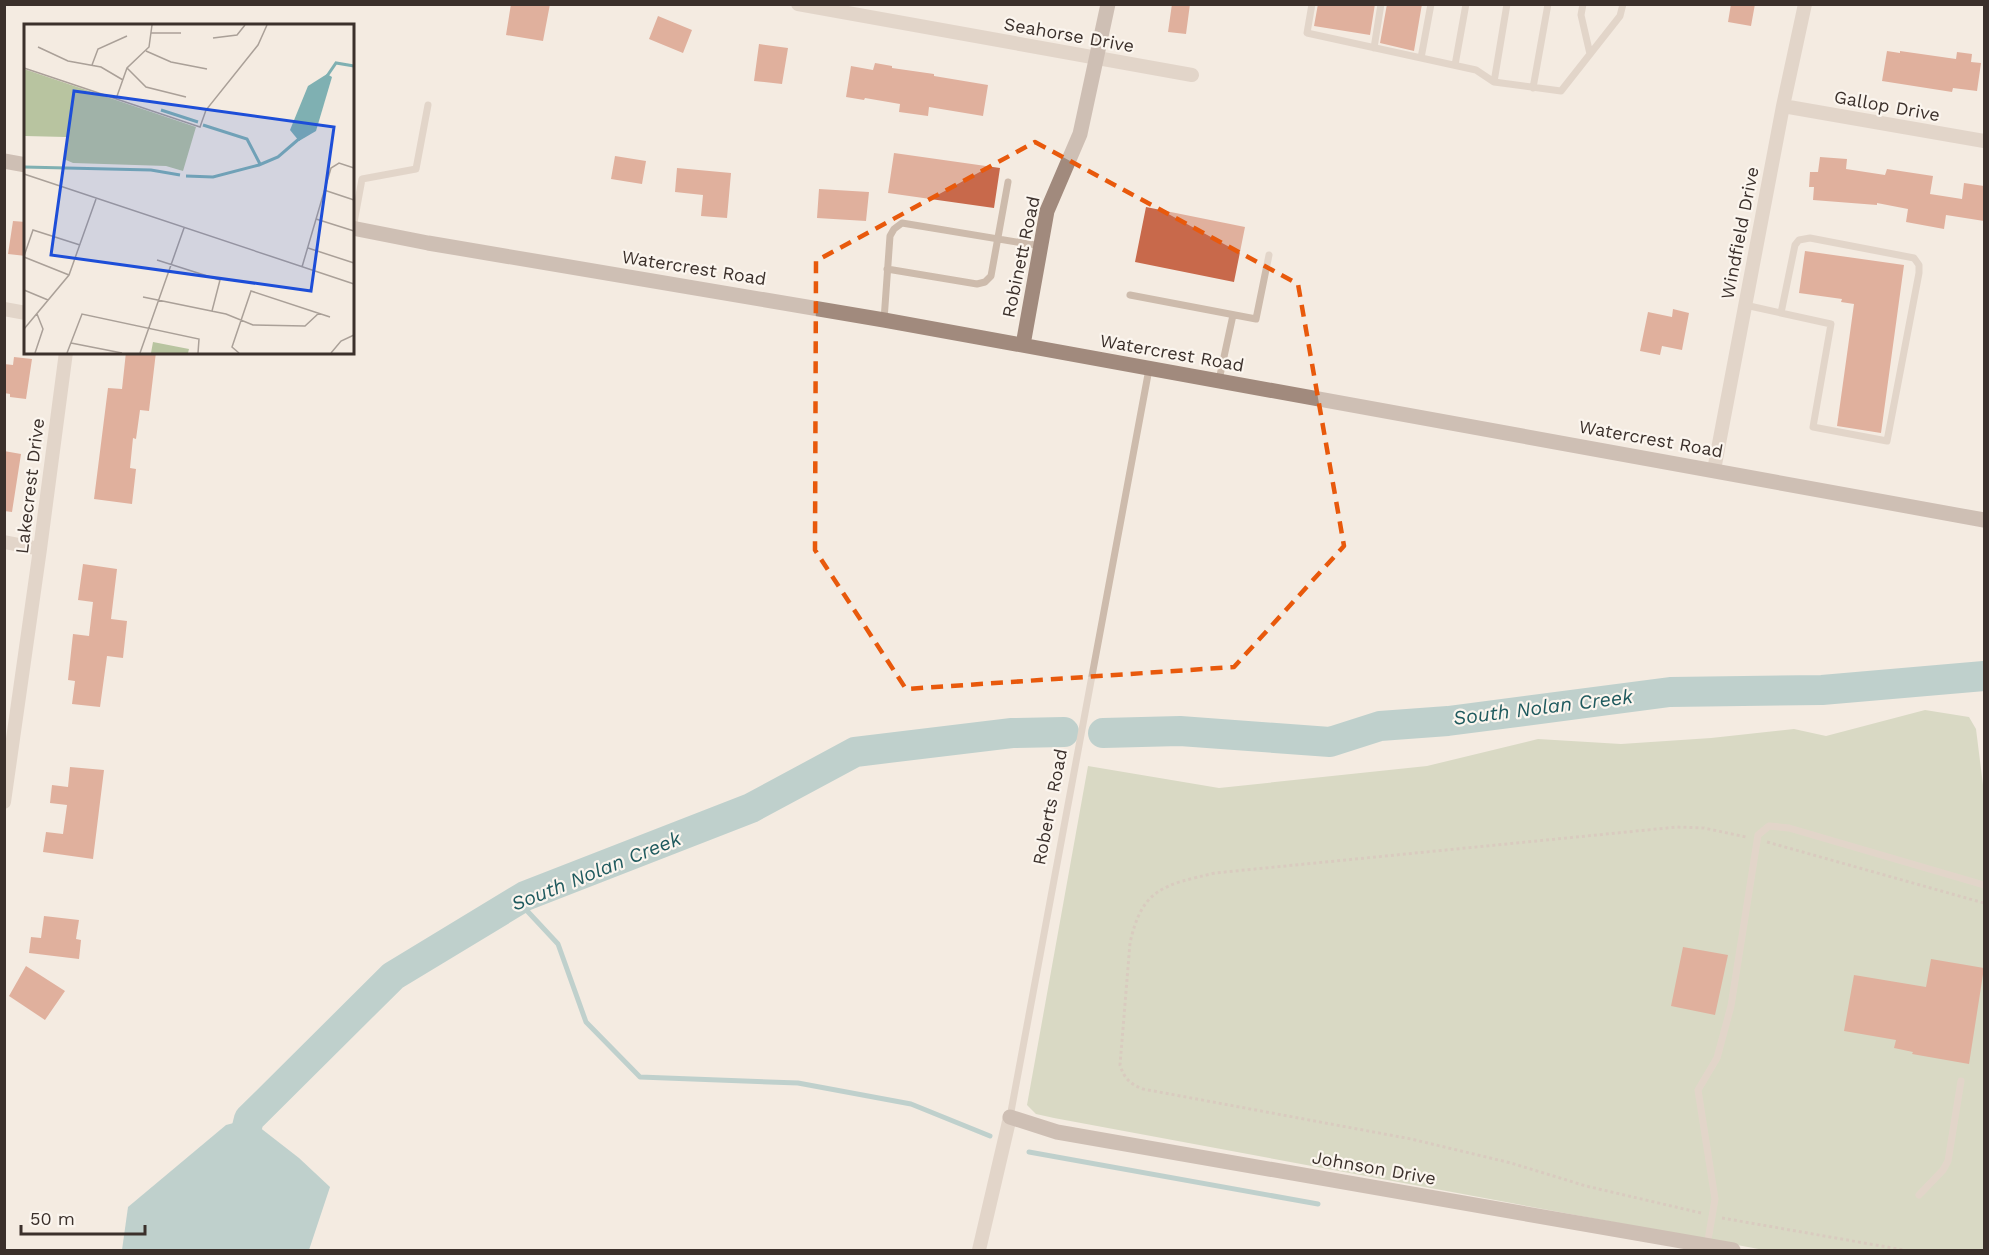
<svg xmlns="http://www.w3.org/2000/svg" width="1989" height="1255" font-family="'Work Sans',sans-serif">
  <rect width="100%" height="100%" fill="#f4ebe1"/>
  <!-- green -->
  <path fill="#b8c4a0" d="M 1925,710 L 1969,717 L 1976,729 L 1984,793 L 1984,1250 L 1764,1250 L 1054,1118 L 1036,1114 L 1027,1105 L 1088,766 L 1219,788 L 1427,766 L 1538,739 L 1621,744 L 1711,738 L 1794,729 L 1826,736 Z"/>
  <!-- water -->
  <path fill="#7fb0b2" d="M 249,1119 L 299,1158 L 330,1187 L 309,1250 L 122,1250 L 128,1207 L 226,1125 Z"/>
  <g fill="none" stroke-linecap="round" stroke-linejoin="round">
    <!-- stream -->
    <path stroke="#7fb0b2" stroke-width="5" d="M 517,900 L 558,944 L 586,1022 L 640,1077 L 798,1083 L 911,1104 L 990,1136
      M 1029,1152 L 1318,1204"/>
    <!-- river -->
    <path stroke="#7fb0b2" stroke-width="30" d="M 1103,733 L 1180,731 L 1330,742 L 1380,726 L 1448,721 L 1670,692 L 1822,690 L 1984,676
      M 239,1159 L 249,1119 L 393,976 L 525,896 L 751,808 L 855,752 L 1012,733 L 1064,732"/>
  </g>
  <!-- building -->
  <path fill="#c8694b" d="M 511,4 L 550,4 L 543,41 L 506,35 Z
    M 1172,4 L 1190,4 L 1186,34 L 1168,32 Z
    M 1318,4 L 1375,4 L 1370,35 L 1314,26 Z
    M 1387,4 L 1422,4 L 1414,51 L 1380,43 Z
    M 1731,4 L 1755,4 L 1751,26 L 1728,22 Z
    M 658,16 L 692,30 L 683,53 L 649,39 Z
    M 759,44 L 788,48 L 782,84 L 754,81 Z
    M 1887,51 L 1900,53 L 1900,51 L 1956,59 L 1957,52 L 1972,54 L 1971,62 L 1981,63 L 1977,91 L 1953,88 L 1952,92 L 1882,81 Z
    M 875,63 L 892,66 L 892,68 L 934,74 L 934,76 L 988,85 L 983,116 L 929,107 L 928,116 L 899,112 L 900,104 L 865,98 L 864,100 L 846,97 L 851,66 L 873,70 Z
    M 894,153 L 1000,168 L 994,208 L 888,193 Z
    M 615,156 L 646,161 L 642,184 L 611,179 Z
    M 1820,157 L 1847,159 L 1846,169 L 1885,175 L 1887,169 L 1933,176 L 1930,194 L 1962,199 L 1964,183 L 1984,186 L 1984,221 L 1946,215 L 1944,229 L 1906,222 L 1908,209 L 1877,203 L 1877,205 L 1813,200 L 1814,187 L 1809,187 L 1810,172 L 1818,172 Z
    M 677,168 L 731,173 L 727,218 L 701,216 L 703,195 L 675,192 Z
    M 819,189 L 869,192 L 866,221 L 817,218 Z
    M 1146,207 L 1245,227 L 1234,282 L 1135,262 Z
    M 13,221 L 26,222 L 26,256 L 8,254 Z
    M 1805,251 L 1904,265 L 1881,433 L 1837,426 L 1854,304 L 1841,302 L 1842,299 L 1799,293 Z
    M 1673,309 L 1689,313 L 1682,350 L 1662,346 L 1660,355 L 1640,351 L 1648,312 L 1672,317 Z
    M 126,352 L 156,352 L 149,411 L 140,410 L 136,439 L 133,438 L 130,468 L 136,469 L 132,504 L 94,499 L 108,388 L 122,389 Z
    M 14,357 L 32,359 L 26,399 L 10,397 L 10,394 L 4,393 L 4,364 L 13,365 Z
    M 4,451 L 21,454 L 12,512 L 4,511 Z
    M 83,564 L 117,569 L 111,619 L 127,621 L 123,658 L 107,656 L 100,707 L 72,704 L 75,681 L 68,680 L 73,634 L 89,636 L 93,602 L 78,600 Z
    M 70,767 L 104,770 L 93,859 L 43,852 L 46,832 L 63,834 L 67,805 L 50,803 L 52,785 L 68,787 Z
    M 44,916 L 79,920 L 76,939 L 81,940 L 79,959 L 29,953 L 31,937 L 41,938 Z
    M 1683,947 L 1728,955 L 1715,1015 L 1671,1006 Z
    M 1931,959 L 1984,968 L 1969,1064 L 1912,1054 L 1913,1052 L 1894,1048 L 1896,1040 L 1844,1031 L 1854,975 L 1926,987 Z
    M 26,966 L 65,991 L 45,1020 L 9,996 Z"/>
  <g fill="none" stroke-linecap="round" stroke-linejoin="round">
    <!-- path -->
    <path stroke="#b9a596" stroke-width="3" stroke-dasharray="3 3" stroke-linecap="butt" d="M 1767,842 L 1984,903
      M 1701,1213 L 1586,1186 L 1511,1163 L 1411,1139 L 1143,1089 C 1130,1084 1124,1078 1120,1065 L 1130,943 C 1142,888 1164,885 1215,873 L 1677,827 L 1704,828 L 1746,837
      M 1722,1218 L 1904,1250"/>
    <!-- lane -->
    <path stroke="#cdbbac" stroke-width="7" d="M 1312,4 L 1307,33 L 1476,70 L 1494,82 L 1561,91 L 1620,16 L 1623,4
      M 1583,4 L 1581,15 L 1590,54
      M 1374,48 L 1381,4
      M 1421,58 L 1431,4
      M 1455,65 L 1466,4
      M 1494,82 L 1507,4
      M 1533,88 L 1548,4
      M 353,228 L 362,179 L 416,169 L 428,105
      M 887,269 L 977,284 L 985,282 L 991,276 L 1008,182
      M 1130,295 L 1256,319 L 1269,255
      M 1745,305 L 1831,324 L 1813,427 L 1887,441 L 1919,273 L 1919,265 L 1914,258 L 1810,238 L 1799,240 L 1795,245 L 1781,313
      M 884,320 L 890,236 L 894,229 L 902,223 L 1041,246
      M 1219,380 L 1233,315
      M 1010,1117 L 1149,369
      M 1919,1195 L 1943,1170 L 1948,1161 L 1961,1081
      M 1707,1246 L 1715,1199 L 1698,1090 L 1717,1058 L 1731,1006 L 1758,835 L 1769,826 L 1789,828 L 1984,885"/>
    <!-- street -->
    <path stroke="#cdbbac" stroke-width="14" d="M 798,4 L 1192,75
      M 1783,106 L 1984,141
      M 4,309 L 26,313
      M 1714,470 L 1783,106 L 1805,4
      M 4,542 L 40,549
      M 4,802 L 40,549 L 66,352
      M 979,1250 L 1010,1117"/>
    <!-- secondary -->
    <path stroke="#a18a7d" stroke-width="15" d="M 4,161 L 26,165
      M 352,228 L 428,243 L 884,320 L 1984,520
      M 1023,345 L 1047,211 L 1080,134 L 1108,4
      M 1010,1117 L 1057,1132 L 1733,1250"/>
  </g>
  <!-- marked area -->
  <path d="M0 0H1989V1255H0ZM 1035,142 L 1298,284 L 1344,546 L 1234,667 L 906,689 L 815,550 L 816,261 Z" fill="#f4ebe1" fill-opacity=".55" fill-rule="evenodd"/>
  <path fill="none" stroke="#e8590c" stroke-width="4.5" stroke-dasharray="12 8" stroke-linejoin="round" d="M 1035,142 L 1298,284 L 1344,546 L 1234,667 L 906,689 L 815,550 L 816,261 Z"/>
  <g text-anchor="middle" stroke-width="4.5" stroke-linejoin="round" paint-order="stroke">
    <!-- street labels -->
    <g font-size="18" fill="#3b302b" stroke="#fbf5ee">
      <text transform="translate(1069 35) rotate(10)" y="6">Seahorse Drive</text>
      <text transform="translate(1887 106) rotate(10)" y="6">Gallop Drive</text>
      <text transform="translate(1740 233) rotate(-79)" y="6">Windfield Drive</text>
      <text transform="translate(1021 257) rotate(-78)" y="6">Robinett Road</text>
      <text transform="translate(694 268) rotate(9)" y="6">Watercrest Road</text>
      <text transform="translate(1172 353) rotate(10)" y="6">Watercrest Road</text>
      <text transform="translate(1651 439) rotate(10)" y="6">Watercrest Road</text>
      <text transform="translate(30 486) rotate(-83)" y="6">Lakecrest Drive</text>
      <text transform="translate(1050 807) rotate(-79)" y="6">Roberts Road</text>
      <text transform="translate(1374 1168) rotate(10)" y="6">Johnson Drive</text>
    </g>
    <!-- water labels -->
    <g font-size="20" font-style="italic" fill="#1f5a5e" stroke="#fbf5ee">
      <text transform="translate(1543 707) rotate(-7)" y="7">South Nolan Creek</text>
      <text transform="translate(596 871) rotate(-22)" y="7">South Nolan Creek</text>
    </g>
  </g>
  <!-- overview -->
  <g transform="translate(24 24)">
    <rect width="330" height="330" fill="#f4ebe1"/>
    <path d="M 0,45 L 172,103 L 159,147 L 142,142 L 49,139 L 42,136 L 42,113 L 1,112 ZM 129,318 L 165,325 L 164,329 L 127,329 Z" fill="#b8c4a0"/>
    <path d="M 303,50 L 308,53 L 292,107 L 275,117 L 266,106 L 284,62 Z" fill="#7fb0b2"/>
    <path fill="none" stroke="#7fb0b2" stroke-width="3" d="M 301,55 L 312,39 L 330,42M 137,86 L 174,98M 179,101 L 223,115 L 236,140M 0,143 L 127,146 L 156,151M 162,152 L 189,153 L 235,141 L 254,133 L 276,114"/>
    <path fill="none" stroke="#aaa098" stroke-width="1.5" d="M 127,9 L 157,9M 189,14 L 213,11 L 221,1M 14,23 L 44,37 L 77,43 L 99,56M 122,27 L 147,38 L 183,45M 68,41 L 74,25 L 103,12M 0,44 L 176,103 L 182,86 L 234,21 L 243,1M 103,44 L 122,63 L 162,73M 92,75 L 103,44 L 125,23 L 128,1M 0,150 L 330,260M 300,166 L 330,176M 292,195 L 330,207M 284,224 L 330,239M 0,232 L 9,206 L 56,221M 0,233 L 45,251M 133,236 L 196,256 L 188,287M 278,243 L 307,144 L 315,139 L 330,144M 0,266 L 24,276M 119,273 L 202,290 L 229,301 L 281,302 L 295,289M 0,305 L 45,251 L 72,175M 47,319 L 98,329M 11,329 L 19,305 L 13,290M 43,329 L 58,290 L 175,315 L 174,329M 116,329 L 160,204M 215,329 L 208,323 L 227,267 L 306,293M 307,329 L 317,317 L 330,311"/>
    <path fill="#1d4ed8" fill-opacity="0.15" stroke="#1d4ed8" stroke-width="3" d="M 50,67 L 310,103 L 287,267 L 27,231 Z"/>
    <rect width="330" height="330" fill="none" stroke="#3b302b" stroke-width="3"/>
  </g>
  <!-- border -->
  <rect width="1989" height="1255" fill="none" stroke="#3b302b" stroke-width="12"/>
  <!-- scale -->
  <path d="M21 1225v9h124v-9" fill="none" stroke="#3b302b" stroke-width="3"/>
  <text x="30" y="1225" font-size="18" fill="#3b302b" stroke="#fbf5ee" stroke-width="4.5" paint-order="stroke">50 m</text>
</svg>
